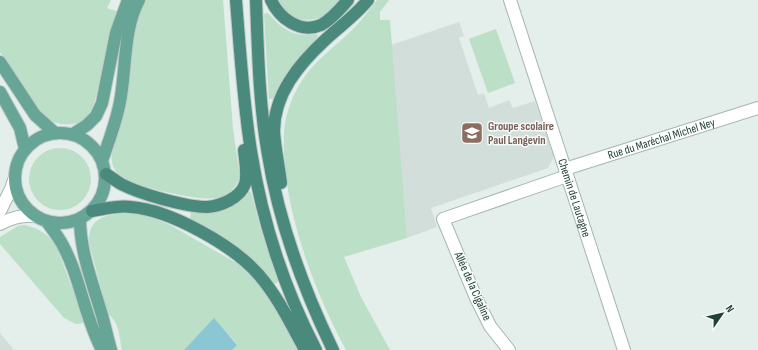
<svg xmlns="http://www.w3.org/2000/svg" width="758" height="350" font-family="'Sofia Sans Condensed',sans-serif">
  <rect width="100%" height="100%" fill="#e4eeea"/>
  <!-- built -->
  <path fill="#d2ded9" d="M 459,22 L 464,36 L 459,38 L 478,95 L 484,93 L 489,108 L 509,100 L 513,108 L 535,101 L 554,157 L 548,168 L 431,208 L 437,227 L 407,238 L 391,45 Z
    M 0,333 L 14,350 L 0,350 Z"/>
  <!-- green -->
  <path fill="#bcdfc7" d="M 0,0 L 111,0 L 107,8 L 119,12 L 95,100 C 93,106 91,112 86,117 C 75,129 53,125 42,115 L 0,52 Z
    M 143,0 L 223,0 L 233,129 L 240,177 C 237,184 231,194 223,197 C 207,204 128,186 117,173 C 110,165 111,153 113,144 L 132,35 Z
    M 279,0 L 341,0 C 338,4 334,8 330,12 C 318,22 297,23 286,11 C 283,8 281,4 279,0 Z
    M 377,0 L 389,0 L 380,12 L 380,20 L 390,20 L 407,238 L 344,257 L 361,297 L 390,350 L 346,350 C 313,289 281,204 284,133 C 285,115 292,95 303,79 C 316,59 335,47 352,30 C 361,21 369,10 377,0 Z
    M 268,13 C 283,30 294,38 317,34 L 319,39 C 298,58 286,74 273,99 L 269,99 L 264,14 Z
    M 496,29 L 515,83 L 488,93 L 469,39 Z
    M29 179a31 31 0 1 1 62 0a31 31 0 1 1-62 0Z
    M 247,191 L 251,192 L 261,230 L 278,282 L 273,285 L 190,221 L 191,211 C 217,216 228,208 247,191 Z
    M 142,213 L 170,225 L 198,241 L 238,264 L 258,282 L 275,307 L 298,350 L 232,350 L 237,344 L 214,319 L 184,350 L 122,350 C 119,336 120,323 108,314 L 89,243 C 89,237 89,230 93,225 C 103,211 127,214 142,213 Z
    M 24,225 C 38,228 48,234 56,245 L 85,323 L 76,324 L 64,318 L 0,244 L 0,237 L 18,226 Z"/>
  <!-- water -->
  <path fill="#8ac6d4" d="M 214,318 L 237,345 L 232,350 L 184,350 Z"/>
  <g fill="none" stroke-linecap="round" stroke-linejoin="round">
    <!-- minor casing -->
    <g stroke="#a6b6b1" stroke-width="14">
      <g id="minor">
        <path id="s1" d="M 510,0 L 624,350"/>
        <path id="s2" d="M 565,169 L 758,108"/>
        <path d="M 0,211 L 11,189 L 14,180"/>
        <path d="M 0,224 C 11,218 22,215 35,216"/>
        <path d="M 509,350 L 490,326 L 476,298 L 443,219 L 567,176"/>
      </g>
    </g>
    <!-- primary casing -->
    <g stroke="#c1cac8" stroke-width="14">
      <path id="primary" d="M 0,62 L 35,115 L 55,133
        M 0,92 L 20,128 L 25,149
        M15 178a45 45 0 1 1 90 0a45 45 0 1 1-90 0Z
        M 73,134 L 87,125 L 96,116 L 102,103 L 116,33 L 128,0
        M 102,161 C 109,140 118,118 121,96 C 126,65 124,28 139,0
        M 80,219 C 80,254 94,286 103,319 C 106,330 108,340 111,350
        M 47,222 C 52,229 57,235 61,242 C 80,275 84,316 102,350"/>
    </g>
    <!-- trunk casing -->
    <g stroke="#c1cac8" stroke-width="14">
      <path id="trunk" d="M 236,0 C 240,50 243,101 251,151 C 262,221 284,288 316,350
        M 256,0 C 258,52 259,104 268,155 C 279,223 303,288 333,350
        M 271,0 C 279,18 300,34 321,25 C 332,19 340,9 348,0
        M 106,174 C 111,177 116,181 121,184 C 140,194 186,207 207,207 C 221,206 240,198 245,184 C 248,174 245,161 244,150
        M 281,183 C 279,166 275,148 274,131 C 274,94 299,64 325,40 C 339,27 356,15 368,0
        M 92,211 C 105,209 118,205 131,207 C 170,210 233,245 259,275 C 278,297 291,324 305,350"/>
    </g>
    <!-- minor -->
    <use href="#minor" stroke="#fff" stroke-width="12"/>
    <!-- primary -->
    <use href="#primary" stroke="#67a597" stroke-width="12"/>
    <!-- trunk -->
    <use href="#trunk" stroke="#4a8a7d" stroke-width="12"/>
  </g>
  <!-- icons -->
  <defs>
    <g id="school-square" transform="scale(1.15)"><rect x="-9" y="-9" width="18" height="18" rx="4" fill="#8d6e63" stroke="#f5faf8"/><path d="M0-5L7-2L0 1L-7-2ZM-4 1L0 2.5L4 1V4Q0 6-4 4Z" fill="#fff"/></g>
  </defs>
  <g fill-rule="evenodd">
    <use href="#school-square" x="472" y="133"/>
  </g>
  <g text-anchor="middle" stroke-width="3" stroke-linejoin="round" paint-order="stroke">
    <!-- education labels -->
    <g font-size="12" font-weight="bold" fill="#785e54" stroke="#f5faf8" text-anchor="start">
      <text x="488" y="130">Groupe scolaire<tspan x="488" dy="14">Paul Langevin</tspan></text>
    </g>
    <!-- street labels -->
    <g font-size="12" fill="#224039" stroke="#f5faf8">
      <text dy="4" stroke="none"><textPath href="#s2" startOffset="101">Rue du Maréchal Michel Ney</textPath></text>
      <text dy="4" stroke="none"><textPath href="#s1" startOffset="208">Chemin de Lautagne</textPath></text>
      <text transform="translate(473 286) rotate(66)" y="4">Allée de la Cigaline</text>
    </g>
  </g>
  <!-- north arrow -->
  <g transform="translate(722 314) rotate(56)" stroke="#f5faf8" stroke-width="3" paint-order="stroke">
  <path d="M0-3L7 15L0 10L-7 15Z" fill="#224039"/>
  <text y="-6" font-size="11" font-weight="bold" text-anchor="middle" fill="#224039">N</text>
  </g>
</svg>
